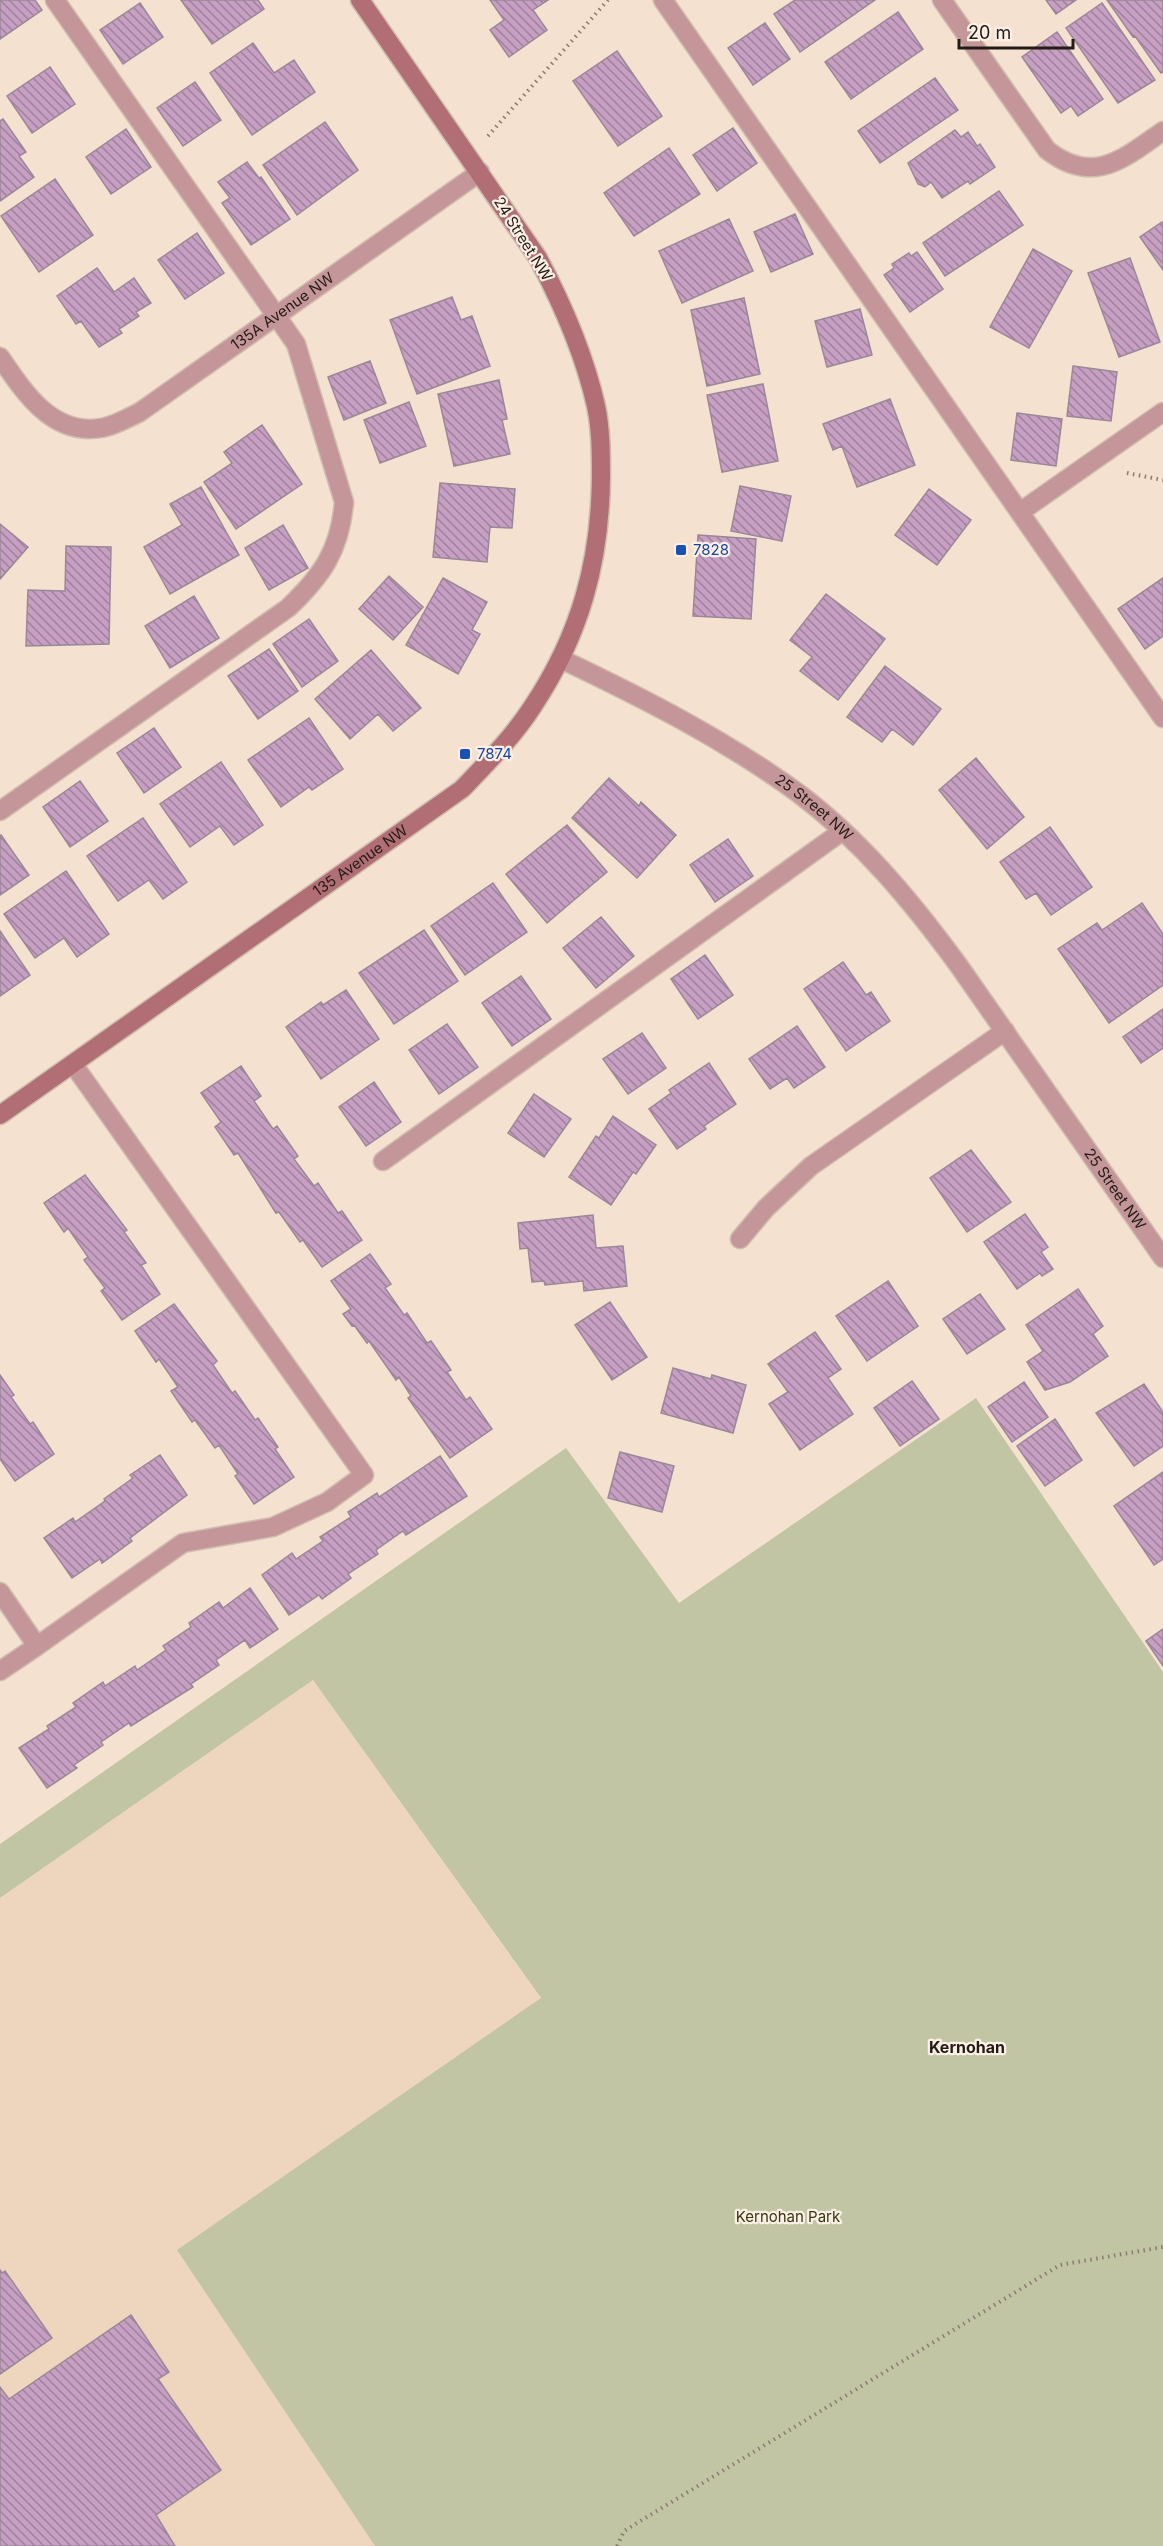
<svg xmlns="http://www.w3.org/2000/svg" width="1163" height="2546" font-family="Inter,sans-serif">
  <defs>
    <pattern id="building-back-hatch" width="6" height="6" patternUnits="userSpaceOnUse" patternTransform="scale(1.5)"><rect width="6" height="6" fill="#c69fc2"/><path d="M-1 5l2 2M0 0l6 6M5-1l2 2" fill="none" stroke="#a0819d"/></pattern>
  </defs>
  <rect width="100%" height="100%" fill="#f5e1d0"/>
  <!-- built -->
  <path fill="#eed5be" d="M 313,1680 L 541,1999 L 178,2250 L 375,2546 L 0,2546 L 0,1898 Z"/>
  <!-- park -->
  <path fill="#c2c5a4" d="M 976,1398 L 1163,1672 L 1163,2546 L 375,2546 L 177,2250 L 541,1998 L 313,1680 L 0,1898 L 0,1844 L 566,1448 L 679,1603 Z"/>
  <!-- building -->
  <path fill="url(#building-back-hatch)" stroke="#9a8898" stroke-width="1.5" d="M 0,0 L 35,0 L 42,10 L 0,39 Z
    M 181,0 L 258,0 L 264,9 L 212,44 Z
    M 490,0 L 548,0 L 533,10 L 547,30 L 509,57 L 490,30 L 504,20 Z
    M 795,0 L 875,0 L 800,52 L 774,14 Z
    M 1046,0 L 1076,0 L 1056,14 Z
    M 1107,0 L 1163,0 L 1163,72 L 1161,73 L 1135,36 L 1133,37 Z
    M 140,3 L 163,37 L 123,64 L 100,30 Z
    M 1102,3 L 1155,80 L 1118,103 L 1066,28 Z
    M 898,12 L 923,49 L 851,99 L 825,62 Z
    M 765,23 L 790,59 L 753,85 L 728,48 Z
    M 1057,32 L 1103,99 L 1078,116 L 1071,106 L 1061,113 L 1022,57 Z
    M 253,43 L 274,73 L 294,60 L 315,92 L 252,135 L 210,73 Z
    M 617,51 L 662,116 L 618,146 L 573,81 Z
    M 50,67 L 75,104 L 32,133 L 7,96 Z
    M 935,78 L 958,110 L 880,163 L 858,131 Z
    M 195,82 L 221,120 L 183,146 L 157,108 Z
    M 3,119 L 26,152 L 19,156 L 34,177 L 0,201 L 0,121 Z
    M 325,122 L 358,170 L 297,215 L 263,165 Z
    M 733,128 L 757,163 L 717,191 L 693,155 Z
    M 126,129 L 151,167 L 111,194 L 86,157 Z
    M 955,130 L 961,137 L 968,132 L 977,146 L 980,144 L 995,167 L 970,184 L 968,181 L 942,198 L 931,182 L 925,187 L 918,184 L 908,163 Z
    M 669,148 L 700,194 L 634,236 L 604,193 Z
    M 247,162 L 259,178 L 261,177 L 290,219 L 251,245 L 222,203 L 230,198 L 218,182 Z
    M 55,179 L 93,235 L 39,272 L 1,216 Z
    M 999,191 L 1023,225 L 945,276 L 923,243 Z
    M 795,214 L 813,254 L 771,272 L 754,232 Z
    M 729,219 L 753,271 L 682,303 L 659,251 Z
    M 1162,222 L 1163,223 L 1163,270 L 1140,237 Z
    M 197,233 L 224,273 L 185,299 L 158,260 Z
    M 1033,249 L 1072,271 L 1029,348 L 990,327 Z
    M 917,252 L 943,289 L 910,312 L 884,275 L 894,268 L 892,264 L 909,253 L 911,256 Z
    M 1130,258 L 1160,342 L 1119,357 L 1088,273 Z
    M 97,268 L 114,292 L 134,278 L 151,303 L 136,312 L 139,316 L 119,329 L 122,333 L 99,347 L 81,321 L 76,324 L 57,296 Z
    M 452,297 L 461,320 L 472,316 L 490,366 L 417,394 L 390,320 Z
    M 744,298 L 760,374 L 707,386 L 691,310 Z
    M 860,309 L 872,355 L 827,367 L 815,321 Z
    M 370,361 L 386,403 L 344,420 L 328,377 Z
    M 1073,366 L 1117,372 L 1111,421 L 1067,416 Z
    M 499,380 L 507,419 L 502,420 L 510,454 L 454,466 L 438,394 Z
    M 763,384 L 778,461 L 722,472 L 707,395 Z
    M 890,399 L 915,465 L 857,487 L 842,446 L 833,450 L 823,424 Z
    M 409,402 L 426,446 L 380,463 L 364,420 Z
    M 1017,413 L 1062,419 L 1056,466 L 1011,460 Z
    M 262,425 L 302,484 L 236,529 L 204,482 L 232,463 L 224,452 Z
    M 440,483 L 515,489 L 512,528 L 490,527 L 487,562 L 433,557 Z
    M 740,486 L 791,496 L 782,541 L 731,531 Z
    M 201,487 L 239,555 L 170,594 L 144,547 L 182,525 L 170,504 Z
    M 929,489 L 971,520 L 937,565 L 895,535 Z
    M 0,524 L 28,547 L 0,579 Z
    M 283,525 L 308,568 L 269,590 L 245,548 Z
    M 698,535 L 756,539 L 751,619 L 693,616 Z
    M 66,546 L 111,547 L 109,644 L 26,646 L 28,590 L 65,591 Z
    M 389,576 L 423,607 L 393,640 L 359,609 Z
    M 443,578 L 487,602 L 472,630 L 480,634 L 458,674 L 406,645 Z
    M 1163,578 L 1163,636 L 1145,649 L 1118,609 Z
    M 826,594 L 885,639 L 838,700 L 800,671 L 812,657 L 790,640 Z
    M 194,596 L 219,638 L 170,668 L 145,626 Z
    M 309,619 L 338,661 L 302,687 L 273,644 Z
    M 269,649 L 298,691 L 258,719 L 228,676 Z
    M 371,650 L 421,708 L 393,731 L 378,714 L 350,739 L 315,699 Z
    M 885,666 L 941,709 L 913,745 L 892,729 L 882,742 L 847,717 Z
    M 309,718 L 343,769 L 312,790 L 309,787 L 281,807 L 248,760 Z
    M 154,728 L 181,767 L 144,793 L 117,753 Z
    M 976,758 L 1024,817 L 987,849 L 939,790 Z
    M 221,762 L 263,825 L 234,845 L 220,826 L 190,847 L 160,804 Z
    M 609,778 L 639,806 L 641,802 L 676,835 L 637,878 L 572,818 Z
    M 80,781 L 108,821 L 70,847 L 43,807 Z
    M 143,818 L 187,882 L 163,899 L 149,880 L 118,901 L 87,856 Z
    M 567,825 L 607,872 L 547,923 L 506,874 Z
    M 1050,827 L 1092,887 L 1051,915 L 1036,893 L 1026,899 L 1000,862 Z
    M 1,835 L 29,875 L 0,895 L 0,836 Z
    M 728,839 L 753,876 L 715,902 L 690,865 Z
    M 66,871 L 109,934 L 77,957 L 64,938 L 35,958 L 4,914 Z
    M 493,883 L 527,932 L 465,975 L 431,926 Z
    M 1142,903 L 1163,934 L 1163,985 L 1109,1023 L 1058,949 L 1097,923 L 1102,930 Z
    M 601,917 L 634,956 L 596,988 L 563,948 Z
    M 424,930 L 458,981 L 394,1024 L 359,973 Z
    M 0,931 L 30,975 L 0,996 Z
    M 705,955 L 733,995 L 698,1019 L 671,979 Z
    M 843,962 L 866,995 L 871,992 L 890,1021 L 846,1051 L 804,989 Z
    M 521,976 L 551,1019 L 512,1046 L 482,1003 Z
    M 346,990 L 379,1039 L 321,1079 L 286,1027 L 321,1002 L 323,1005 Z
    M 1163,1009 L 1163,1048 L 1141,1063 L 1123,1037 Z
    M 447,1024 L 478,1067 L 439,1094 L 409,1050 Z
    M 797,1026 L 825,1067 L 794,1088 L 787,1078 L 770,1089 L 749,1059 Z
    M 642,1033 L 666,1068 L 628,1094 L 603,1059 Z
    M 709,1063 L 736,1104 L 704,1126 L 706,1129 L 677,1149 L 649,1109 L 671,1093 L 669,1090 Z
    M 241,1066 L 261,1096 L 254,1101 L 273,1129 L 277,1126 L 298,1156 L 294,1159 L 314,1186 L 318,1183 L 338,1213 L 342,1211 L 362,1240 L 322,1267 L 303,1240 L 300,1242 L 279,1212 L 276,1213 L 238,1153 L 234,1155 L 215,1127 L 221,1122 L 201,1093 Z
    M 374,1082 L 401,1122 L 366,1146 L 339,1107 Z
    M 534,1094 L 571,1119 L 544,1157 L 508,1133 Z
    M 613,1116 L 656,1145 L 636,1174 L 633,1172 L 611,1205 L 569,1177 L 596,1136 L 599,1138 Z
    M 971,1150 L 1011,1202 L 967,1232 L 930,1178 Z
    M 85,1175 L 127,1230 L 124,1232 L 146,1263 L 141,1265 L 160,1294 L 122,1320 L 101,1291 L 105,1288 L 84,1260 L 88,1257 L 68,1228 L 64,1232 L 44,1203 Z
    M 1025,1214 L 1048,1247 L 1041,1252 L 1053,1269 L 1042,1276 L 1040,1273 L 1017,1289 L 984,1242 Z
    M 593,1215 L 596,1248 L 623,1246 L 627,1286 L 584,1291 L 583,1281 L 545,1285 L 544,1281 L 532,1282 L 528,1248 L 520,1249 L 518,1223 Z
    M 370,1254 L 391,1284 L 385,1288 L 404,1315 L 407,1313 L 427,1343 L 431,1341 L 451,1370 L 447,1372 L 466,1400 L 470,1397 L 492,1429 L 450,1458 L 408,1398 L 411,1396 L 399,1377 L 396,1380 L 369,1341 L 367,1343 L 354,1325 L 352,1326 L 343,1314 L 351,1309 L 331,1281 Z
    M 888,1281 L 918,1326 L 867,1361 L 836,1316 Z
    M 1078,1289 L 1103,1326 L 1093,1334 L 1108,1356 L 1070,1382 L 1045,1390 L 1027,1362 L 1043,1351 L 1026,1325 Z
    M 980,1294 L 1005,1329 L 967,1354 L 943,1319 Z
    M 610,1302 L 647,1357 L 612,1380 L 575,1325 Z
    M 174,1304 L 217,1361 L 213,1365 L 232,1393 L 235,1391 L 255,1420 L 258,1418 L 278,1447 L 275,1449 L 294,1477 L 254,1504 L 235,1476 L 238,1474 L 219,1445 L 215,1448 L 195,1420 L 192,1422 L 171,1391 L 178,1387 L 159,1359 L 156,1362 L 135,1331 Z
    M 815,1332 L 841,1369 L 828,1378 L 853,1414 L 800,1450 L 769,1404 L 788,1392 L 768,1364 Z
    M 673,1368 L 711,1379 L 712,1375 L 746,1385 L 733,1433 L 661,1413 Z
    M 0,1375 L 14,1395 L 11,1397 L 30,1424 L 33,1422 L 54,1454 L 15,1481 L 0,1459 Z
    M 912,1381 L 939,1419 L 900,1446 L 874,1408 Z
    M 1024,1382 L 1048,1417 L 1012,1442 L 988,1407 Z
    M 1144,1384 L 1163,1412 L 1163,1446 L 1134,1466 L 1096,1413 Z
    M 1055,1419 L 1082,1460 L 1045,1486 L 1017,1446 Z
    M 620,1452 L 674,1466 L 662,1512 L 608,1498 Z
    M 160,1455 L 187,1495 L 130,1538 L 132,1541 L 102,1563 L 100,1559 L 72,1578 L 44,1538 L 73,1518 L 75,1522 L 105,1501 L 104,1499 L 133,1478 L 130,1475 Z
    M 440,1456 L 467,1496 L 406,1535 L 403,1531 L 376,1550 L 378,1554 L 348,1574 L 351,1578 L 322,1599 L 319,1595 L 289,1615 L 262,1575 L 292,1553 L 296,1559 L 323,1541 L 320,1537 L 351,1517 L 348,1512 L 377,1493 L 379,1497 Z
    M 1163,1472 L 1163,1559 L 1154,1565 L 1114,1506 Z
    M 250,1588 L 278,1629 L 250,1648 L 245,1640 L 216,1660 L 219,1665 L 191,1684 L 193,1687 L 131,1726 L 129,1723 L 101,1742 L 103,1745 L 74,1765 L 77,1768 L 47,1788 L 19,1748 L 49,1729 L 47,1726 L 76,1707 L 73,1703 L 103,1682 L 105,1686 L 135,1666 L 137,1670 L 166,1650 L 163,1646 L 191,1627 L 189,1623 L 219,1602 L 223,1608 Z
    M 1163,1629 L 1163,1666 L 1146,1641 Z
    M 0,2270 L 2,2273 L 5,2271 L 52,2338 L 0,2374 Z
    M 131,2315 L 169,2372 L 158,2379 L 221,2470 L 156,2515 L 175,2546 L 0,2546 L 0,2387 L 9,2399 Z"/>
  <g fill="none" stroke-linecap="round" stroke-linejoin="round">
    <!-- lane casing -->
    <g stroke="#cfbeaf" stroke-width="21">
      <path id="lane" d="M 663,0 L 1163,718
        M 1020,512 L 1163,412
        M 0,811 L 288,608 C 322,576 340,550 344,502 L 296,344 L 55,0
        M 383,1161 L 841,832
        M 0,1592 L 37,1646 L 183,1543 L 273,1527 L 327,1502 L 364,1475 L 73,1064
        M 0,1671 L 37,1646"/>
    </g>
    <!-- street casing -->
    <g stroke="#cfbeaf" stroke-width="21">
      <g id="street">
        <path d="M 942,0 L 1047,150 C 1093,186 1123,159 1163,131"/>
        <path id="s1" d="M 0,357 C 24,392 52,436 101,428 C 114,426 128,418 140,412 L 480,172"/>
        <path id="s2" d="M 561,659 C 643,698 724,739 798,793 C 861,840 913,903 959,966 L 1163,1258"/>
        <path d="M 740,1239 L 766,1208 L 811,1166 L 1005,1031"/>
      </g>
    </g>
    <!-- secondary casing -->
    <g stroke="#cfbeaf" stroke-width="21">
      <g id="secondary">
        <path id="s3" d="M 0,1115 L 462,789 C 487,763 513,737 533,706 C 580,635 600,563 601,478 C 601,455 601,429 596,406 C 584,353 563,305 538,258 L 360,0"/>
      </g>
    </g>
    <!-- path -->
    <path stroke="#897b70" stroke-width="4" stroke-dasharray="1.5 4.5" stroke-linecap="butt" d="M 488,136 L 608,0
      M 1127,473 L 1163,480
      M 617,2546 L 624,2531 L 1060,2265 L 1163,2247"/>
    <!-- lane -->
    <use href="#lane" stroke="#c59699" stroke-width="18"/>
    <!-- street -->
    <use href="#street" stroke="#c59699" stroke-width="18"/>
    <!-- secondary -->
    <use href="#secondary" stroke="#b16e74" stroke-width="18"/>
  </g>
  <!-- markers -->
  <g fill="#1a4fb4" stroke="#fcf0e6" stroke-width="2">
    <rect x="675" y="544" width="12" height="12" rx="3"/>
    <rect x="459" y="748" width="12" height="12" rx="3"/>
  </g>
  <g text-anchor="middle" stroke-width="4.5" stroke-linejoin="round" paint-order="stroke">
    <!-- street labels -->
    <g font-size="15" fill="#231c16" stroke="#fcf0e6">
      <text transform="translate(523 239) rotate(58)" y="5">24 Street NW</text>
      <text dy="5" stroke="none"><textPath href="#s1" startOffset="348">135A Avenue NW</textPath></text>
      <text dy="5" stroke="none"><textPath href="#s2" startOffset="294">25 Street NW</textPath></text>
      <text dy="5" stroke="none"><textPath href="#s3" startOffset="441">135 Avenue NW</textPath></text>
      <text dy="5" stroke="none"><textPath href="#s2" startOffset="782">25 Street NW</textPath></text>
    </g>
    <!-- transit labels -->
    <g font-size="15" fill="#164399" stroke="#fcf0e6" text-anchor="start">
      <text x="693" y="555">7828</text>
      <text x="477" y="759">7874</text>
    </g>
    <!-- park labels -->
    <g font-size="15" fill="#363710" stroke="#fcf0e6">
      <text x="788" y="2222">Kernohan Park</text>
    </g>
    <!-- neighbourhood labels -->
    <g font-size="16" font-weight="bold" fill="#231c16" stroke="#fcf0e6">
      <text x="967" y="2053">Kernohan</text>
    </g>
  </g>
  <!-- scale -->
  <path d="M959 39v9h114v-9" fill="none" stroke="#231c16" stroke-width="3"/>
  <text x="968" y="39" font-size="18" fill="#231c16" stroke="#fcf0e6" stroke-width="4.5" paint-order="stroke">20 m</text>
</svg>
